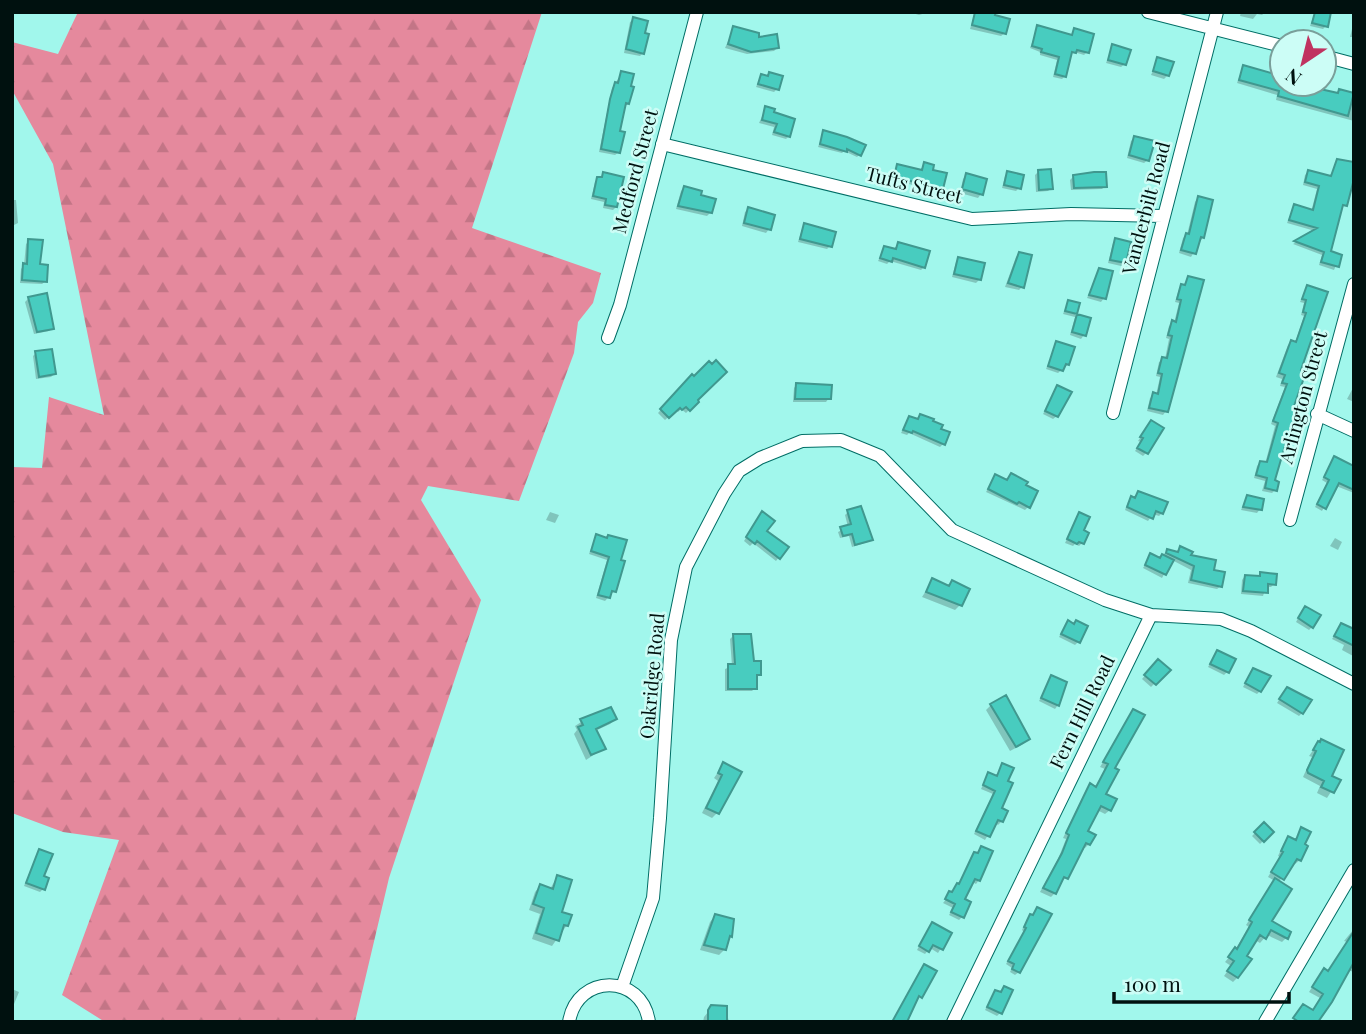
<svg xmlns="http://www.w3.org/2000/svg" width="1366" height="1034" font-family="'Playfair Display',serif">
  <defs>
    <pattern id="forest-firs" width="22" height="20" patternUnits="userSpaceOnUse" patternTransform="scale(1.75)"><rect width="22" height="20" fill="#e5899d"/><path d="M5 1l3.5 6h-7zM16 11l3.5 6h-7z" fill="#c37586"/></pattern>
  </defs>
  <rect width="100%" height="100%" fill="#a1f7ec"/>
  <!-- forest -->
  <path fill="url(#forest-firs)" d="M 78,12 L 542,12 L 472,228 L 601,273 L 593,303 L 578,322 L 574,353 L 519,501 L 428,486 L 421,500 L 481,600 L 389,878 L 355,1022 L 105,1022 L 62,995 L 119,840 L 63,832 L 12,813 L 12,467 L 42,468 L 49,397 L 104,415 L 53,164 L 12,90 L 12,42 L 58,54 Z"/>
  <!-- shadow -->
  <path fill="#0003" d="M 909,12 L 929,12 L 919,15 Z
    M 975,12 L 993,17 L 1005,33 L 1001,36 L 970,29 Z
    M 1241,12 L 1265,12 L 1262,15 L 1257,14 L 1253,19 L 1240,16 Z
    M 1315,12 L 1330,12 L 1326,26 L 1323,29 L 1310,26 Z
    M 634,19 L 643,35 L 643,53 L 640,56 L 624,53 L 630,22 Z
    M 1354,21 L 1354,37 L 1350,37 Z
    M 1038,27 L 1071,37 L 1074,30 L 1087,52 L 1084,55 L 1074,52 L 1069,55 L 1065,76 L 1062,79 L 1053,77 L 1057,60 L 1040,55 L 1040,52 L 1030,48 Z
    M 734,28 L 757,39 L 777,48 L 774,51 L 747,54 L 725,48 Z
    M 1113,46 L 1125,64 L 1121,67 L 1106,63 Z
    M 1158,59 L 1167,76 L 1164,79 L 1151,75 Z
    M 1243,67 L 1282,78 L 1282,84 L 1304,84 L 1336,94 L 1339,91 L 1354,95 L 1354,121 L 1276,100 L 1277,95 L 1237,83 Z
    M 622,73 L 628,103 L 624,107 L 618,133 L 619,152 L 615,155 L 599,152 L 612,88 Z
    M 761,76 L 777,89 L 774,92 L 756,87 Z
    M 766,108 L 789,136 L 786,139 L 772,135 L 774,127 L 759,123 Z
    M 824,132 L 859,155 L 857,157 L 844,151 L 842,153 L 818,147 Z
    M 1135,138 L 1148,160 L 1144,163 L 1127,158 L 1131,141 Z
    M 1337,161 L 1346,205 L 1341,207 L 1329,253 L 1340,256 L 1334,270 L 1319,265 L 1322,255 L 1293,244 L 1315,231 L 1287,223 L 1294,206 L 1311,212 L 1317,189 L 1303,185 L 1305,175 L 1308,172 L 1330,177 Z
    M 924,164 L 941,188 L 938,191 L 892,180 L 898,166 L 920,172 Z
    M 1038,172 L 1051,188 L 1048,191 L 1036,192 L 1035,175 Z
    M 1008,173 L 1019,188 L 1016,191 L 1002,188 L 1005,176 Z
    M 604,174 L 616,207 L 613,210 L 603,208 L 604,202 L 591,199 L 595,182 Z
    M 967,175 L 981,194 L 978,198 L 960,193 L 963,179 Z
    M 1074,176 L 1105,186 L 1102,189 L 1071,190 L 1070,180 Z
    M 684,188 L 699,197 L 711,212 L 707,216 L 676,209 L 681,191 Z
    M 1198,198 L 1203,237 L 1191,257 L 1179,253 L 1183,238 L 1187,235 L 1195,202 Z
    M 12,200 L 16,200 L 18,223 L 12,226 Z
    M 749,209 L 769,229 L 766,233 L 742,226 L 745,212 Z
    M 805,225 L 830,246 L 827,249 L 798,242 L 802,229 Z
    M 1116,240 L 1124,263 L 1121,266 L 1108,263 L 1113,243 Z
    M 29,241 L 46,281 L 42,284 L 20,283 L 21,269 L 24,265 L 26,244 Z
    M 898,243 L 924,267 L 921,270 L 890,261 L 887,264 L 878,261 L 885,248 L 894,250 Z
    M 1019,253 L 1022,287 L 1019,290 L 1005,287 L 1016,257 Z
    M 959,258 L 980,279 L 976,283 L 952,277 L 956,262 Z
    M 1100,270 L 1104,298 L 1101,302 L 1087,298 Z
    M 1188,278 L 1166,411 L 1163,415 L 1147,411 L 1150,398 L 1156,395 L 1160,377 L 1156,376 L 1159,362 L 1165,359 L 1169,339 L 1166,338 L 1169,326 L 1174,323 L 1179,303 L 1175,302 L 1179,289 L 1184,286 Z
    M 1307,287 L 1326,293 L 1298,371 L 1292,407 L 1292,427 L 1288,432 L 1273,481 L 1275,490 L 1272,493 L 1262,491 L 1265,481 L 1254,478 L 1257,466 L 1261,462 L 1265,464 L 1275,426 L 1271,424 L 1285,387 L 1280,386 L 1282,379 L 1276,377 L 1288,345 L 1292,342 L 1295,343 L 1304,316 L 1301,315 L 1304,303 L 1300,302 Z
    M 29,298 L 52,328 L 49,331 L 34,334 L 25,302 Z
    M 1068,302 L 1078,304 L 1075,315 L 1089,319 L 1084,335 L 1081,339 L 1070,335 L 1075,317 L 1063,314 Z
    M 1057,343 L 1068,364 L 1058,373 L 1046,369 Z
    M 36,353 L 54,374 L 51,377 L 36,379 L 33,356 Z
    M 692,376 L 697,402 L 686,413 L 681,409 L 678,412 L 676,410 L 665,420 L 658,413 Z
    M 797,384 L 829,398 L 826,402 L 793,402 L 794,388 Z
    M 1354,386 L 1354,402 L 1347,399 Z
    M 1058,387 L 1057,416 L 1053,419 L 1043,414 Z
    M 920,416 L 943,444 L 940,447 L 909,433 L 907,435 L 901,433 L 909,418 L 917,419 Z
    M 1148,426 L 1146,453 L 1143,456 L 1135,451 L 1141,442 L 1138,441 Z
    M 1332,461 L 1354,467 L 1354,493 L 1336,486 L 1322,511 L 1315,507 L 1327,483 L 1322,480 Z
    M 1011,475 L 1024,486 L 1028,507 L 1025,510 L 986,492 L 993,480 L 1006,482 Z
    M 1138,493 L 1162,513 L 1159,516 L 1153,514 L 1148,521 L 1125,510 L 1128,502 Z
    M 1247,497 L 1260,509 L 1257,513 L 1241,510 Z
    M 550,512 L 559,515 L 555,523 L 546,520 Z
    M 848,512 L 871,539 L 868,542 L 852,547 L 849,536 L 840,538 L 838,532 L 848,527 L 845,515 Z
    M 1079,514 L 1082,543 L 1079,546 L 1075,544 L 1073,546 L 1065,543 Z
    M 759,516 L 779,557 L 776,561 L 753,543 L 750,546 L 744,541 Z
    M 596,536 L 606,539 L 609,537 L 614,591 L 605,601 L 596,598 L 607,560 L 589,554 Z
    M 1335,538 L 1342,542 L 1338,550 L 1330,546 Z
    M 1181,548 L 1212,571 L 1221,586 L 1217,589 L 1188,583 L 1191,570 L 1172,560 L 1162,578 L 1143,568 L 1151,555 L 1159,559 L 1167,551 L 1177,553 Z
    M 1261,574 L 1274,584 L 1271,587 L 1266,587 L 1263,596 L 1241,594 L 1242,580 L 1245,576 L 1258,577 Z
    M 933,580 L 948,587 L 952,583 L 960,605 L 955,610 L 922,597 Z
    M 1302,611 L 1312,627 L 1309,630 L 1296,622 Z
    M 1341,625 L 1354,631 L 1353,656 L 1342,650 L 1344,645 L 1332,639 Z
    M 1065,626 L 1078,642 L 1075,645 L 1059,637 Z
    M 733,636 L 759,674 L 755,678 L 755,688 L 752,691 L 725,691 L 725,669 L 732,666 L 730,639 Z
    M 1215,655 L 1227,672 L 1224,675 L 1208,667 Z
    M 1158,661 L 1155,683 L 1151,687 L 1142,679 Z
    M 1250,674 L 1260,691 L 1257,694 L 1243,687 Z
    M 1052,677 L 1058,705 L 1055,709 L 1039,701 Z
    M 1284,692 L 1302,713 L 1299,716 L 1277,703 Z
    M 991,705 L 1028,739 L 1023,744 L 1010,751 L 986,710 Z
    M 1134,711 L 1104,795 L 1110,810 L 1105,814 L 1097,810 L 1086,832 L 1089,844 L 1085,848 L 1082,847 L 1066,878 L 1060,881 L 1055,893 L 1051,897 L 1040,892 L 1058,859 L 1066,839 L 1063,838 L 1086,790 L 1090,785 L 1095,788 L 1105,769 L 1100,767 Z
    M 589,717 L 615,719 L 610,724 L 595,731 L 604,748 L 586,760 L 574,734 L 577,730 L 575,726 Z
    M 1318,743 L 1329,777 L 1338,781 L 1327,798 L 1317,793 L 1320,786 L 1303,777 L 1312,757 L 1309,756 Z
    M 723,765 L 740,773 L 717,813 L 712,818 L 702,813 L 718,781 L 714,778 Z
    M 1003,765 L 1000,809 L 1002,821 L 998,825 L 995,823 L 985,840 L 974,834 L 993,794 L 981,789 L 986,778 L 989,774 L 995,777 Z
    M 1264,824 L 1272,832 L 1260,844 L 1252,836 Z
    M 1302,830 L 1300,860 L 1295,864 L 1292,863 L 1278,883 L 1270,922 L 1286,938 L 1282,942 L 1267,935 L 1260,943 L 1255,940 L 1245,956 L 1238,977 L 1233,982 L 1224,976 L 1231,966 L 1225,962 L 1235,950 L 1249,927 L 1246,925 L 1275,881 L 1268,877 L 1280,857 L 1278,856 L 1284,843 L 1289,838 L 1294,841 Z
    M 982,848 L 979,880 L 976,884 L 972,882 L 963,900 L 962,917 L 959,920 L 949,915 L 953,908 L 943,903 L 959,884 L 971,857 L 974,854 L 977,855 Z
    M 39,851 L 43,889 L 40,892 L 24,886 Z
    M 557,877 L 560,913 L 567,925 L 552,946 L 532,939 L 540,914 L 529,910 L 535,892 L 540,886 L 550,889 Z
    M 1037,909 L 1019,972 L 1015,975 L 1010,972 L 1012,968 L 1006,964 L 1024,932 L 1022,930 L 1027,919 Z
    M 715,916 L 724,950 L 719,955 L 700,950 L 710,922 Z
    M 929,927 L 950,934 L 938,953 L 930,948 L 925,954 L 917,950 Z
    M 1353,930 L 1354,972 L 1347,970 L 1316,1022 L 1293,1022 L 1299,1010 L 1312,1011 L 1320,998 L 1309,992 L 1320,975 L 1328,972 L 1347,942 L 1344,941 Z
    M 1005,988 L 1000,1013 L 997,1016 L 985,1010 L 993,995 L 996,992 L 1000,994 Z
    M 12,989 L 19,992 L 12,1009 Z
    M 712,1007 L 725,1018 L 728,1018 L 729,1022 L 703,1022 L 704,1017 Z"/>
  <!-- building -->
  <path fill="#48ccbf" stroke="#40988f" stroke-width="2" d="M 975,12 L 996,12 L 995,15 L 1010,19 L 1006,34 L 972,25 Z
    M 1315,12 L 1331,12 L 1328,27 L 1312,23 Z
    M 633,17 L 648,21 L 645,33 L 649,34 L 644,54 L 626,49 Z
    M 1037,25 L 1072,35 L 1074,28 L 1094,34 L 1089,53 L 1077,50 L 1076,53 L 1072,52 L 1066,77 L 1055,74 L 1059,57 L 1041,52 L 1042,49 L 1032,46 Z
    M 733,26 L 759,33 L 759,37 L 777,34 L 779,48 L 751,52 L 728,44 Z
    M 1112,44 L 1131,50 L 1126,65 L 1108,60 Z
    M 1157,57 L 1174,62 L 1169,76 L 1153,71 Z
    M 1243,65 L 1282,76 L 1282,84 L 1321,84 L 1320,89 L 1338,93 L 1339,89 L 1354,93 L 1348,116 L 1278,96 L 1279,91 L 1239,80 Z
    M 621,71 L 634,74 L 631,86 L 634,87 L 629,104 L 626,103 L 620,131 L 625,132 L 620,153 L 601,149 L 610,99 L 615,82 L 618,83 Z
    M 769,72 L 783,76 L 779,90 L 758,84 L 761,74 L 768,76 Z
    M 765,106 L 775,109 L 774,112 L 795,119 L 790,137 L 774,132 L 777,124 L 762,120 Z
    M 823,130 L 847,137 L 866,145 L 861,156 L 847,149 L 847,152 L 820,144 Z
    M 1134,136 L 1155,141 L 1149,161 L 1129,155 Z
    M 1337,159 L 1354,162 L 1354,179 L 1347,206 L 1343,205 L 1331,251 L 1342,255 L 1339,267 L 1321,262 L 1324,252 L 1294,241 L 1317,228 L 1289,220 L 1294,204 L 1313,210 L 1319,186 L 1305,182 L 1308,170 L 1331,176 Z
    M 924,162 L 934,165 L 933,170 L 947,173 L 943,189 L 894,177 L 897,164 L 922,170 Z
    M 1051,169 L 1053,189 L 1039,190 L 1038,170 Z
    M 1007,171 L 1024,175 L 1021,189 L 1004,185 Z
    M 603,172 L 624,177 L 617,207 L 605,205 L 606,199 L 593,196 L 597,177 L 602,177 Z
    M 1094,172 L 1106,172 L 1107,187 L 1074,188 L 1073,175 Z
    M 966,173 L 987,179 L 983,195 L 962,189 Z
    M 684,186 L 702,191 L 701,195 L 716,199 L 712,213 L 678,206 Z
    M 1198,196 L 1213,200 L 1204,238 L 1201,237 L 1196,254 L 1181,250 L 1186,233 L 1189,234 Z
    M 748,207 L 775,215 L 771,230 L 744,223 Z
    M 804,223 L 836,232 L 832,247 L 800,239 Z
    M 1115,238 L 1131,242 L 1126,263 L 1110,260 Z
    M 28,239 L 43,240 L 40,264 L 48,265 L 47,282 L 22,280 L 23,263 L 27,264 Z
    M 898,242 L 930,251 L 925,268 L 893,258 L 892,262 L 880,258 L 884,246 L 896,249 Z
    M 1019,252 L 1032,255 L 1024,288 L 1008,283 Z
    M 958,257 L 985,263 L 981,280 L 954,274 Z
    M 1099,268 L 1113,271 L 1106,299 L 1089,295 Z
    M 1188,276 L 1204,280 L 1168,412 L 1149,408 L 1153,392 L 1158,394 L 1162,374 L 1158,373 L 1162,357 L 1167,358 L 1172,336 L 1168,335 L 1172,320 L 1176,322 L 1181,300 L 1177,299 L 1181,284 L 1185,285 Z
    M 1307,285 L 1328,292 L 1301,370 L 1306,372 L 1294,406 L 1301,408 L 1293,428 L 1291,427 L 1282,456 L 1275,480 L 1279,482 L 1277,491 L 1265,488 L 1267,478 L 1256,475 L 1260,461 L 1267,462 L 1278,423 L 1273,421 L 1287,384 L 1282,383 L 1285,375 L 1279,373 L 1291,340 L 1296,342 L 1306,313 L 1303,312 L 1306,300 L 1302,299 Z
    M 47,293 L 54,329 L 37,332 L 28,297 Z
    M 1068,300 L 1080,303 L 1077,314 L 1091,318 L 1086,336 L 1072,332 L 1077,314 L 1065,311 Z
    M 1056,341 L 1075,347 L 1069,365 L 1066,364 L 1063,371 L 1048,366 Z
    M 52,349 L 56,374 L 39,377 L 35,351 Z
    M 716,360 L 727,372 L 698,400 L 699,402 L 690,411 L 686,407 L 682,410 L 680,408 L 669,418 L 660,409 L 692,374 L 694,376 L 709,361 L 712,364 Z
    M 796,383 L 832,385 L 831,399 L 795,399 Z
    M 1057,385 L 1072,392 L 1058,417 L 1045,411 Z
    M 920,414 L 934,419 L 933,421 L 943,425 L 941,429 L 950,432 L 945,445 L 913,431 L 912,433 L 903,430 L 909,416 L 918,419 Z
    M 1151,420 L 1164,428 L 1148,454 L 1137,448 L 1143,438 L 1140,437 Z
    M 1334,456 L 1354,466 L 1354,490 L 1339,483 L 1326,509 L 1317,504 L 1329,480 L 1324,477 Z
    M 1011,473 L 1028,482 L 1026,485 L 1038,491 L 1030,508 L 1019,502 L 1017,504 L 988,489 L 995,474 L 1007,480 Z
    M 1138,491 L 1168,502 L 1163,514 L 1156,511 L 1153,519 L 1127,507 L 1131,496 L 1135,498 Z
    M 1247,495 L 1264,499 L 1262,510 L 1243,507 Z
    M 861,506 L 873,540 L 855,545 L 852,534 L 843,536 L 840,527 L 851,524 L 847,510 Z
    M 762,511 L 775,521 L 767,531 L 789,547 L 780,559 L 757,541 L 755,544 L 746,537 Z
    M 1079,512 L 1090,517 L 1084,530 L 1089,533 L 1084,544 L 1079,542 L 1077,544 L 1067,539 Z
    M 596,534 L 607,538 L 608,535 L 627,540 L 621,560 L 625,561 L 616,592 L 612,591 L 610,598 L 598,595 L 609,557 L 591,551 Z
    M 1180,546 L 1193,552 L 1191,555 L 1216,560 L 1214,570 L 1225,572 L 1222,587 L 1191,580 L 1194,566 L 1166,553 L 1167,549 L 1178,552 Z
    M 1150,553 L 1160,558 L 1162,554 L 1174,560 L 1166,575 L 1145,565 Z
    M 1260,572 L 1277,574 L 1276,585 L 1268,584 L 1268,593 L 1243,591 L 1245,575 L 1260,576 Z
    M 932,578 L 949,586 L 952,580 L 970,589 L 962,606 L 926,592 Z
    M 1305,606 L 1321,615 L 1313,628 L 1298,618 Z
    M 1068,620 L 1074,624 L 1076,620 L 1088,626 L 1080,643 L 1061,634 Z
    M 1341,623 L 1354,629 L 1354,646 L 1334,636 Z
    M 733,634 L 751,634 L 754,661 L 761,661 L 761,675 L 757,675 L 757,689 L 728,689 L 728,664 L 735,664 Z
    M 1217,650 L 1236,659 L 1229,673 L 1210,664 Z
    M 1158,659 L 1171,670 L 1156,685 L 1144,675 Z
    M 1253,668 L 1271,676 L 1261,692 L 1245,683 Z
    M 1051,675 L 1067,682 L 1059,706 L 1041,698 Z
    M 1287,687 L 1312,700 L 1303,714 L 1279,699 Z
    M 1006,695 L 1030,739 L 1016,747 L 990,704 Z
    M 611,707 L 617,719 L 596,729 L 606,749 L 591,755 L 578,727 L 583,725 L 580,719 Z
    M 1133,709 L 1145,715 L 1115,768 L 1119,770 L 1106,794 L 1117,799 L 1111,811 L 1101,806 L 1088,831 L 1096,835 L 1090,845 L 1086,843 L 1068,879 L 1064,877 L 1056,894 L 1043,888 L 1062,853 L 1069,835 L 1066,833 L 1090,783 L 1096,787 L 1108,764 L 1103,762 Z
    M 1321,739 L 1344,750 L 1332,776 L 1341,780 L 1334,793 L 1321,787 L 1324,781 L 1308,773 L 1307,770 L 1316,751 L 1313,750 L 1318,741 L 1320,742 Z
    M 723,762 L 742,772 L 719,814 L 706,808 L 722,775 L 718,773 Z
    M 1002,763 L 1014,768 L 1008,781 L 1013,783 L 1002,808 L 1008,811 L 1003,822 L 998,820 L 990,837 L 976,831 L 995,791 L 983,785 L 988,772 L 997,776 Z
    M 1264,822 L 1274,832 L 1264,842 L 1254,832 Z
    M 1301,827 L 1311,832 L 1305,844 L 1308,846 L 1301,861 L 1297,859 L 1284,880 L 1271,872 L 1283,852 L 1281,851 L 1288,836 L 1296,840 Z
    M 981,846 L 993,851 L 980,881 L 975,879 L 965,899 L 971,902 L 964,918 L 951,912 L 955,904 L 945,899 L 949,891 L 952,892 L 957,883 L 959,884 L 974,852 L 978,853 Z
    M 39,849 L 53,854 L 44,876 L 49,878 L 45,890 L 26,883 Z
    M 557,875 L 572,880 L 562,912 L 572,915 L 568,926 L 564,925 L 559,941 L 536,933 L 544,908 L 533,904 L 540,884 L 553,889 Z
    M 1275,878 L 1292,889 L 1272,921 L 1291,932 L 1288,939 L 1271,930 L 1266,939 L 1260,935 L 1247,956 L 1252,959 L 1238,978 L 1227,971 L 1234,961 L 1228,957 L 1235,947 L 1237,949 L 1251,924 L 1252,922 L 1249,920 Z
    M 1037,907 L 1052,914 L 1020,973 L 1012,969 L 1014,964 L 1008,961 L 1026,928 L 1024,927 L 1030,914 L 1033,915 Z
    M 715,914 L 734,919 L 732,937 L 730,936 L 726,950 L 704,945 Z
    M 932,922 L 952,933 L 943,950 L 933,945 L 929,952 L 919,946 Z
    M 1354,931 L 1354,962 L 1332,1002 L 1318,1022 L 1299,1022 L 1293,1018 L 1303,1004 L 1313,1010 L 1323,994 L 1312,987 L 1324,968 L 1328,971 Z
    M 924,964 L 937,971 L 922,998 L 919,996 L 907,1022 L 892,1022 Z
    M 1004,986 L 1013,990 L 1002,1014 L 987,1007 L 995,990 L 1001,992 Z
    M 711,1005 L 727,1006 L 727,1022 L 708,1022 L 708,1010 Z"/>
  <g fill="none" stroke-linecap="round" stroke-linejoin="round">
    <!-- minor casing -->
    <g stroke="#006d65" stroke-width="14">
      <path id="minor" d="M 1148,12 L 1282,46
        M 1324,56 L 1354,64
        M 662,144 L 972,219 L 1071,214 L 1163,216
        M 608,338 L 620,305 L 697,12
        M 1113,413 L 1217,12
        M 1317,414 L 1354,431
        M 1290,520 L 1354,284
        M 622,987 L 653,898 L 660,818 L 671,640 L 686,567 L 724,494 L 739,471 L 760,458 L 802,441 L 841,440 L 880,456 L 952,530 L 1105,600 L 1151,615 L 1221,619 L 1251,631 L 1354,684
        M 569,1022 C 577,973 642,973 649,1022
        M 953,1022 L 1151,615
        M 1265,1022 L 1354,870"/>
    </g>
    <!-- minor -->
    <use href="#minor" stroke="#fff" stroke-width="12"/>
  </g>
  <g text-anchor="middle" stroke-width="5" stroke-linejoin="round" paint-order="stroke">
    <!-- street labels -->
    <g font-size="19" fill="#00110f" stroke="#ccfdf6">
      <text transform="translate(635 171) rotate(-75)" y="7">Medford Street</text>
      <text transform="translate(914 185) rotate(14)" y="7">Tufts Street</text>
      <text transform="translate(1146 208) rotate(-75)" y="7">Vanderbilt Road</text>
      <text transform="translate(1303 397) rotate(-75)" y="7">Arlington Street</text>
      <text transform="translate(652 676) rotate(-85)" y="7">Oakridge Road</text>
      <text transform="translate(1082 712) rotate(-64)" y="7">Fern Hill Road</text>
    </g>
  </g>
  <!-- border -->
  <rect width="1366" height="1034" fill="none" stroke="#00110f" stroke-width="28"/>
  <!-- north arrow -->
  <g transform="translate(1303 63) rotate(215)"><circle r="33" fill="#ccfdf6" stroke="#7a9f9a" stroke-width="2"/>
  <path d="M0-5L12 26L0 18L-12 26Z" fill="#c03260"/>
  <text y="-10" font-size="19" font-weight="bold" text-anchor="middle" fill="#00110f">N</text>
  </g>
  <!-- scale -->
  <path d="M1114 992v10h175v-10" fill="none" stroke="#00110f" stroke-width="3.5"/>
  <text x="1124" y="992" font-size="21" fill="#00110f" stroke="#ccfdf6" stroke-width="5" paint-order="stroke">100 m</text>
</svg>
